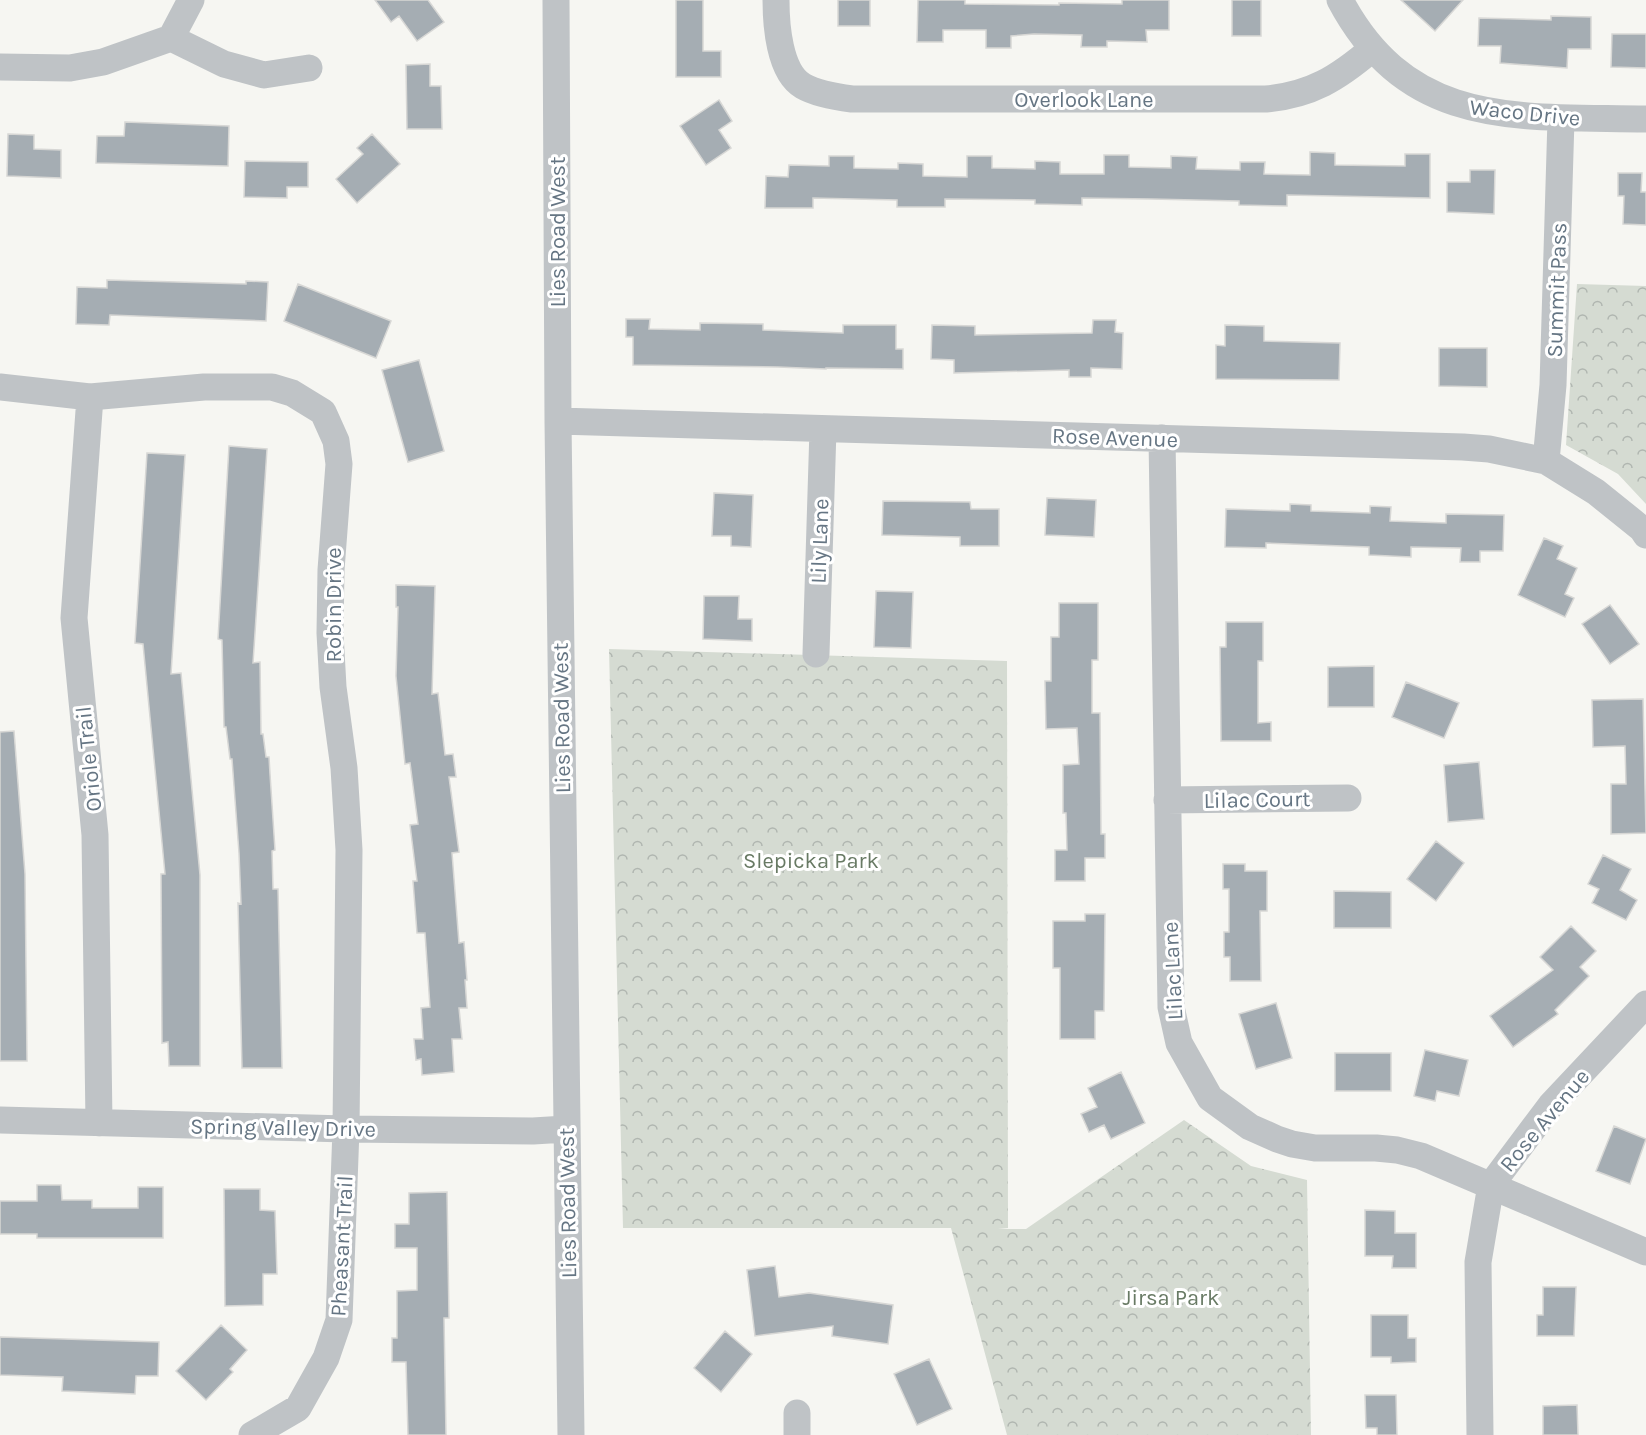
<svg xmlns="http://www.w3.org/2000/svg" width="1646" height="1435" font-family="Karla,sans-serif">
  <defs>
    <pattern id="park-crowns" width="20" height="18" patternUnits="userSpaceOnUse" patternTransform="scale(1.5)"><rect width="20" height="18" fill="#d5dbd2"/><path d="M2 6a3 3 0 1 1 6 0M12 15a3 3 0 1 1 6 0" fill="none" stroke="#b0b6b0"/></pattern>
  </defs>
  <rect width="100%" height="100%" fill="#f6f6f2"/>
  <!-- park -->
  <path fill="url(#park-crowns)" d="M 1577,284 L 1646,286 L 1646,504 L 1618,474 L 1566,445 Z
    M 609,649 L 1007,661 L 1008,1228 L 998,1229 L 1026,1229 L 1184,1120 L 1251,1166 L 1307,1180 L 1311,1435 L 1007,1435 L 951,1228 L 623,1228 Z"/>
  <!-- building -->
  <path fill="#a5adb3" stroke="#d7d7d5" stroke-width="1.5" d="M 375,0 L 428,0 L 444,22 L 417,41 L 399,16 L 391,22 Z
    M 676,0 L 703,0 L 703,51 L 721,51 L 721,77 L 676,77 Z
    M 838,0 L 870,0 L 870,26 L 838,26 Z
    M 918,0 L 965,0 L 965,4 L 1059,5 L 1059,3 L 1122,4 L 1122,0 L 1169,0 L 1169,30 L 1146,30 L 1147,42 L 1107,41 L 1107,47 L 1081,47 L 1082,35 L 1034,34 L 1011,36 L 1011,48 L 986,48 L 986,30 L 943,30 L 943,42 L 917,42 Z
    M 1232,0 L 1261,0 L 1261,36 L 1232,36 Z
    M 1401,0 L 1463,0 L 1435,31 Z
    M 1551,16 L 1591,17 L 1591,49 L 1568,49 L 1567,68 L 1500,63 L 1501,46 L 1478,46 L 1479,18 L 1551,20 Z
    M 1612,34 L 1646,34 L 1646,68 L 1611,67 Z
    M 430,64 L 430,86 L 441,86 L 442,129 L 407,129 L 406,65 Z
    M 719,100 L 732,121 L 719,130 L 731,148 L 706,165 L 680,126 Z
    M 125,122 L 229,126 L 228,166 L 96,163 L 97,136 L 124,136 Z
    M 8,134 L 34,135 L 34,149 L 61,150 L 61,178 L 7,176 Z
    M 372,134 L 400,164 L 357,203 L 336,179 L 363,154 L 357,148 Z
    M 1310,152 L 1335,153 L 1335,165 L 1405,166 L 1405,154 L 1430,154 L 1430,198 L 1287,195 L 1287,206 L 1239,205 L 1239,201 L 1151,199 L 1082,198 L 1082,205 L 1035,204 L 1035,200 L 945,199 L 945,207 L 897,207 L 897,200 L 813,198 L 813,208 L 765,208 L 766,176 L 788,177 L 789,165 L 829,166 L 829,156 L 854,156 L 854,168 L 898,169 L 898,163 L 923,164 L 923,176 L 967,177 L 967,156 L 992,156 L 992,168 L 1035,169 L 1035,161 L 1060,162 L 1060,174 L 1104,174 L 1104,155 L 1129,155 L 1129,167 L 1171,168 L 1171,156 L 1197,157 L 1196,169 L 1240,170 L 1240,162 L 1265,162 L 1264,174 L 1310,175 Z
    M 245,161 L 308,162 L 308,187 L 287,187 L 287,198 L 244,197 Z
    M 1470,170 L 1495,170 L 1494,214 L 1447,212 L 1447,182 L 1470,182 Z
    M 1618,173 L 1642,173 L 1641,192 L 1646,192 L 1646,225 L 1623,224 L 1624,196 L 1618,196 Z
    M 107,280 L 246,284 L 246,281 L 268,282 L 266,321 L 110,315 L 109,325 L 76,324 L 77,287 L 107,288 Z
    M 298,284 L 391,321 L 376,358 L 284,321 Z
    M 626,319 L 650,319 L 649,329 L 700,330 L 700,323 L 763,324 L 763,330 L 843,333 L 843,325 L 896,325 L 896,349 L 903,349 L 903,369 L 826,368 L 826,369 L 778,367 L 633,365 L 633,337 L 626,337 Z
    M 1093,320 L 1116,320 L 1115,332 L 1123,333 L 1122,369 L 1091,368 L 1091,377 L 1069,377 L 1069,370 L 954,373 L 954,360 L 931,359 L 932,325 L 975,326 L 975,335 L 1092,333 Z
    M 1225,325 L 1264,326 L 1264,341 L 1340,343 L 1339,380 L 1216,379 L 1216,345 L 1225,346 Z
    M 1439,348 L 1487,348 L 1487,387 L 1439,386 Z
    M 419,360 L 444,451 L 408,462 L 382,370 Z
    M 229,446 L 267,449 L 253,663 L 260,662 L 261,734 L 263,734 L 266,757 L 269,757 L 270,774 L 275,850 L 272,851 L 273,889 L 278,889 L 282,1068 L 242,1068 L 238,903 L 241,904 L 239,853 L 232,759 L 230,759 L 226,727 L 224,727 L 222,640 L 218,639 Z
    M 147,453 L 185,455 L 171,674 L 181,673 L 200,875 L 200,1066 L 169,1066 L 168,1042 L 162,1043 L 161,874 L 165,874 L 143,644 L 135,643 Z
    M 714,493 L 753,495 L 751,547 L 731,546 L 731,536 L 712,536 Z
    M 1047,498 L 1096,500 L 1094,537 L 1045,535 Z
    M 883,501 L 970,502 L 971,509 L 999,509 L 999,546 L 960,546 L 960,537 L 882,535 Z
    M 1290,504 L 1311,505 L 1311,511 L 1370,513 L 1370,506 L 1391,507 L 1390,521 L 1446,523 L 1446,514 L 1504,515 L 1503,551 L 1480,551 L 1480,562 L 1460,562 L 1461,548 L 1411,547 L 1411,557 L 1369,555 L 1369,547 L 1266,543 L 1266,548 L 1225,547 L 1226,509 L 1290,511 Z
    M 1544,538 L 1563,546 L 1557,559 L 1577,568 L 1565,594 L 1574,598 L 1565,617 L 1518,595 Z
    M 396,585 L 435,586 L 432,694 L 438,693 L 445,755 L 453,754 L 456,777 L 449,777 L 459,852 L 452,853 L 459,943 L 464,942 L 467,980 L 465,980 L 467,1008 L 459,1008 L 462,1039 L 452,1039 L 454,1072 L 422,1075 L 421,1059 L 416,1060 L 414,1039 L 423,1039 L 421,1008 L 430,1007 L 425,933 L 417,933 L 413,881 L 417,881 L 410,825 L 418,824 L 410,763 L 405,764 L 396,676 L 398,607 L 396,607 Z
    M 876,591 L 913,592 L 911,648 L 874,647 Z
    M 704,596 L 739,596 L 738,619 L 752,619 L 752,641 L 703,639 Z
    M 1059,603 L 1098,603 L 1098,660 L 1092,660 L 1092,713 L 1100,713 L 1101,834 L 1105,834 L 1105,858 L 1085,858 L 1085,881 L 1055,881 L 1055,850 L 1067,850 L 1066,813 L 1063,813 L 1063,765 L 1079,764 L 1077,728 L 1046,729 L 1045,681 L 1051,681 L 1051,637 L 1059,637 Z
    M 1610,605 L 1639,644 L 1610,664 L 1582,624 Z
    M 1226,622 L 1263,622 L 1263,661 L 1258,661 L 1258,723 L 1271,722 L 1271,741 L 1221,741 L 1220,647 L 1226,647 Z
    M 1374,666 L 1374,707 L 1328,707 L 1328,667 Z
    M 1406,682 L 1459,703 L 1444,738 L 1392,717 Z
    M 1643,699 L 1646,833 L 1611,834 L 1611,784 L 1626,784 L 1625,746 L 1593,747 L 1592,700 Z
    M 14,731 L 25,874 L 27,1061 L 0,1061 L 0,732 Z
    M 1479,762 L 1484,819 L 1448,822 L 1444,765 Z
    M 1436,841 L 1464,863 L 1436,901 L 1407,879 Z
    M 1603,855 L 1631,869 L 1620,890 L 1637,900 L 1626,920 L 1592,903 L 1599,889 L 1588,884 Z
    M 1223,864 L 1245,864 L 1245,871 L 1267,871 L 1267,911 L 1260,911 L 1261,981 L 1230,981 L 1230,957 L 1224,957 L 1224,932 L 1229,932 L 1229,889 L 1223,889 Z
    M 1334,891 L 1391,892 L 1391,928 L 1334,928 Z
    M 1085,914 L 1105,914 L 1104,1011 L 1095,1011 L 1095,1039 L 1060,1039 L 1060,968 L 1053,968 L 1053,921 L 1085,921 Z
    M 1571,926 L 1596,951 L 1580,967 L 1589,976 L 1555,1010 L 1558,1014 L 1513,1047 L 1490,1016 L 1553,970 L 1540,957 Z
    M 1276,1003 L 1292,1058 L 1256,1069 L 1239,1014 Z
    M 1425,1050 L 1468,1060 L 1459,1096 L 1437,1091 L 1435,1101 L 1414,1096 Z
    M 1335,1053 L 1391,1053 L 1391,1091 L 1335,1091 Z
    M 1121,1072 L 1145,1123 L 1111,1139 L 1104,1125 L 1089,1132 L 1081,1114 L 1097,1107 L 1088,1088 Z
    M 1614,1126 L 1646,1139 L 1630,1184 L 1596,1171 Z
    M 37,1185 L 61,1185 L 62,1200 L 92,1200 L 92,1208 L 138,1208 L 138,1187 L 163,1187 L 163,1238 L 37,1238 L 37,1234 L 0,1234 L 0,1201 L 37,1201 Z
    M 224,1189 L 260,1189 L 260,1210 L 275,1211 L 277,1274 L 263,1274 L 263,1305 L 225,1306 Z
    M 447,1192 L 449,1318 L 444,1318 L 446,1435 L 408,1435 L 406,1362 L 392,1362 L 392,1338 L 397,1338 L 397,1291 L 417,1290 L 417,1248 L 395,1248 L 395,1224 L 409,1224 L 409,1193 Z
    M 1365,1210 L 1395,1211 L 1395,1233 L 1416,1233 L 1416,1268 L 1392,1268 L 1393,1256 L 1365,1256 Z
    M 775,1266 L 779,1297 L 809,1293 L 893,1305 L 888,1344 L 832,1336 L 833,1326 L 755,1336 L 747,1270 Z
    M 1543,1287 L 1576,1287 L 1574,1336 L 1537,1336 L 1537,1315 L 1543,1315 Z
    M 1371,1315 L 1408,1315 L 1408,1338 L 1416,1338 L 1416,1362 L 1391,1363 L 1391,1357 L 1371,1357 Z
    M 221,1325 L 247,1350 L 230,1369 L 233,1372 L 206,1400 L 176,1371 Z
    M 725,1331 L 752,1354 L 721,1392 L 694,1368 Z
    M 0,1337 L 159,1342 L 158,1376 L 136,1376 L 135,1394 L 62,1391 L 63,1377 L 0,1375 Z
    M 929,1359 L 952,1409 L 917,1425 L 894,1374 Z
    M 1365,1395 L 1396,1395 L 1397,1435 L 1377,1435 L 1377,1428 L 1366,1428 Z
    M 1577,1405 L 1578,1435 L 1543,1435 L 1543,1406 Z"/>
  <g fill="none" stroke-linecap="round" stroke-linejoin="round">
    <!-- minor -->
    <path stroke="#bfc3c6" stroke-width="27" d="M 556,0 L 558,421 L 571,1435
      M 776,0 C 776,24 779,72 803,86 C 817,94 836,97 852,99 L 1266,99 C 1311,95 1338,78 1372,49
      M 1340,0 C 1409,130 1519,116 1646,119
      M 171,38 L 224,64 L 264,75 L 309,68
      M 0,67 L 70,68 L 103,62 L 171,38 L 191,0
      M 0,387 L 90,397 L 204,387 L 272,387 L 292,393 L 323,412 L 336,441 L 339,464 L 331,570 L 330,633 L 333,687 L 344,768 L 349,850 L 346,1129 L 339,1320 L 326,1358 L 298,1408 L 252,1435
      M 90,397 L 74,618 L 95,835 L 99,1123
      M 558,421 L 1463,447 L 1489,449 L 1546,461 L 1596,492 L 1642,529 L 1646,535
      M 1162,438 L 1171,1007 L 1179,1043 L 1210,1098 L 1250,1127 L 1277,1139 L 1292,1144 L 1315,1148 L 1376,1148 L 1397,1150 L 1421,1156 L 1646,1252
      M 1546,461 L 1553,385 L 1561,119
      M 816,654 L 823,429
      M 1167,800 L 1348,798
      M 0,1120 L 346,1129 L 533,1131 L 566,1129
      M 797,1413 L 797,1435
      M 1480,1435 L 1478,1262 L 1491,1185 L 1551,1105 L 1646,1004"/>
  </g>
  <g text-anchor="middle" stroke-width="6" stroke-linejoin="round" paint-order="stroke">
    <!-- street labels -->
    <g font-size="22" fill="#657583" stroke="#fff">
      <text x="1084" y="107">Overlook Lane</text>
      <text transform="translate(1525 112) rotate(6)" y="8">Waco Drive</text>
      <text transform="translate(557 232) rotate(-90)" y="8">Lies Road West</text>
      <text transform="translate(1556 290) rotate(-88)" y="8">Summit Pass</text>
      <text transform="translate(1115 437) rotate(2)" y="8">Rose Avenue</text>
      <text transform="translate(819 541) rotate(-88)" y="8">Lily Lane</text>
      <text transform="translate(333 605) rotate(-90)" y="8">Robin Drive</text>
      <text transform="translate(561 718) rotate(-91)" y="8">Lies Road West</text>
      <text transform="translate(88 759) rotate(-96)" y="8">Oriole Trail</text>
      <text transform="translate(1257 799) rotate(-1)" y="8">Lilac Court</text>
      <text transform="translate(1172 971) rotate(-93)" y="8">Lilac Lane</text>
      <text transform="translate(1544 1120) rotate(-50)" y="8">Rose Avenue</text>
      <text transform="translate(283 1127) rotate(1)" y="8">Spring Valley Drive</text>
      <text transform="translate(567 1203) rotate(-91)" y="8">Lies Road West</text>
      <text transform="translate(341 1246) rotate(-87)" y="8">Pheasant Trail</text>
    </g>
    <!-- park labels -->
    <g font-size="22" fill="#687a64" stroke="#fff">
      <text x="811" y="868">Slepicka Park</text>
      <text x="1171" y="1305">Jirsa Park</text>
    </g>
  </g>
</svg>
